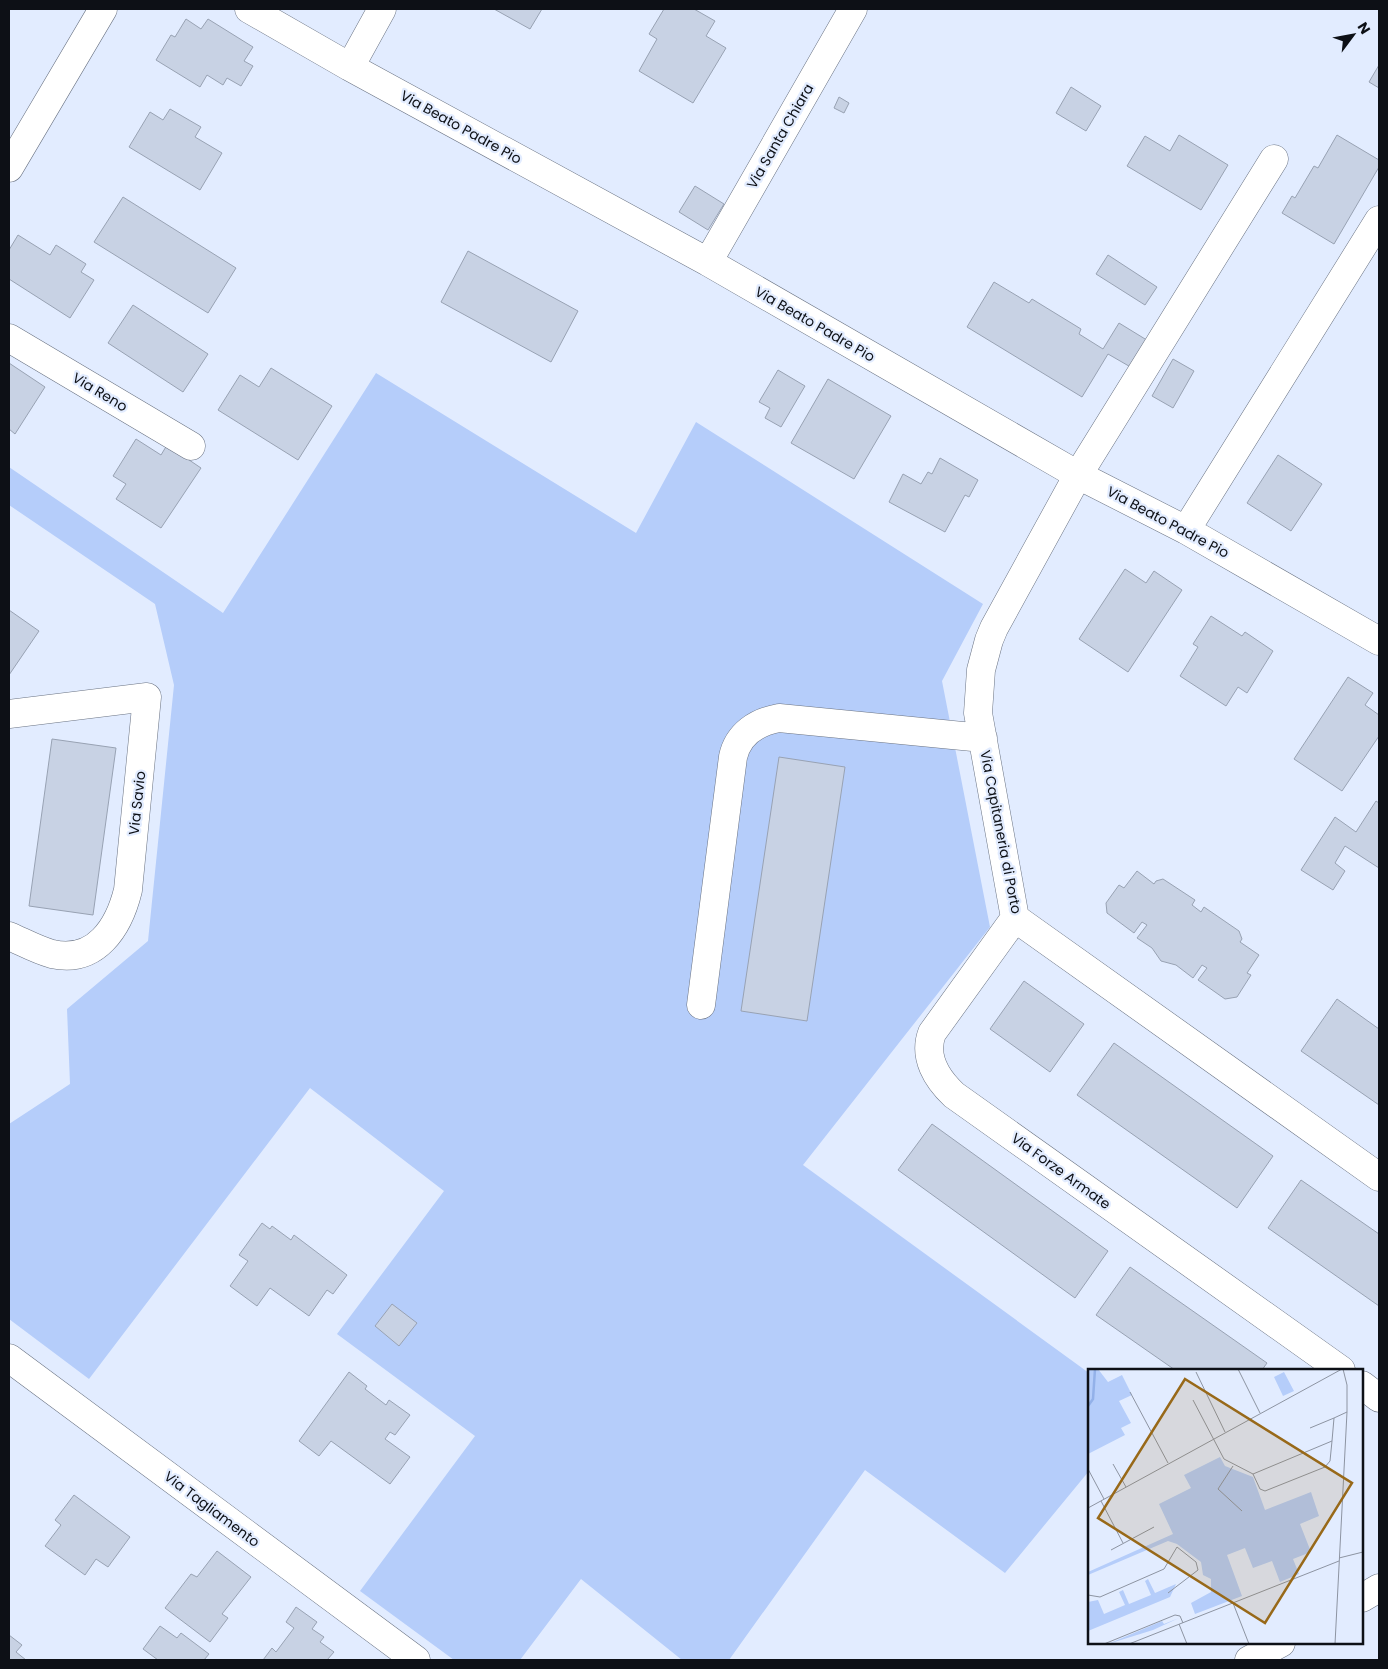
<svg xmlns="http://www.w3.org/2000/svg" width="1388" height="1669" font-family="Poppins,sans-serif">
  <rect width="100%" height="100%" fill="#e2ecff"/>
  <!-- green -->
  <path fill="#b5cdfa" d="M 376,373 L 636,533 L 696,422 L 983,604 L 942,681 L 990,927 L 803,1165 L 1089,1373 L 1089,1471 L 1005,1573 L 865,1470 L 729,1660 L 682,1660 L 581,1579 L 520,1660 L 454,1660 L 360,1591 L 475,1436 L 337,1334 L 444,1191 L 310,1088 L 89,1379 L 9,1319 L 9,1124 L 70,1084 L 67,1009 L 148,941 L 174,685 L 155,604 L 9,505 L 9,467 L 223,613 Z"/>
  <!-- building -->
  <path fill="#c8d2e4" stroke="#98a2b3" d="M 494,9 L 542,9 L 530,29 Z
    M 664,9 L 694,9 L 715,21 L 706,36 L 726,48 L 693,103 L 639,71 L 657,39 L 649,34 Z
    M 186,19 L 201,29 L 208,19 L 253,47 L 244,61 L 253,66 L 241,86 L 227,78 L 223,85 L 207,75 L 200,87 L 156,60 L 171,35 L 175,37 Z
    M 1379,65 L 1379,88 L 1369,82 Z
    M 1071,87 L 1101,106 L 1086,131 L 1056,113 Z
    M 839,97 L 849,103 L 844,113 L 834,108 Z
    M 170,109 L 201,127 L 195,137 L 222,153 L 200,190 L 129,147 L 150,112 L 163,120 Z
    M 1179,135 L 1228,165 L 1201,210 L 1127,166 L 1145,136 L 1170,151 Z
    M 1337,135 L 1379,160 L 1379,167 L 1334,244 L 1282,213 L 1292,196 L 1295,198 L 1314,166 L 1318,168 Z
    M 695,186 L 724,204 L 708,230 L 679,212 Z
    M 123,197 L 236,268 L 208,313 L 94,242 Z
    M 18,235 L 50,255 L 56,245 L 86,264 L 81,272 L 94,280 L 70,318 L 9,279 L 9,250 Z
    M 468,251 L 578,311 L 551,362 L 441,302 Z
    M 1108,255 L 1157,287 L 1145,305 L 1096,274 Z
    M 994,282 L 1029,303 L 1032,299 L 1081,329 L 1079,334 L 1103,349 L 1119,323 L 1150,342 L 1134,369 L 1108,354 L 1082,397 L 967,327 Z
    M 133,305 L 208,354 L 183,392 L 108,343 Z
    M 1173,359 L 1194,371 L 1173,408 L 1152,396 Z
    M 9,363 L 45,387 L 15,434 L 9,429 Z
    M 271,368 L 332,406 L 298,460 L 218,410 L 240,375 L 259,387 Z
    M 778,370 L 805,386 L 781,427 L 765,418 L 770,408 L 759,402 Z
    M 828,379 L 891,416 L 854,479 L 791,443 Z
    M 136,439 L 161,455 L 167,445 L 201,468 L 161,528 L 116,499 L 126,484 L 113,476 Z
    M 1278,455 L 1322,484 L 1291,531 L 1247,503 Z
    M 940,458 L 978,480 L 969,497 L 965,495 L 945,532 L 889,502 L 903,474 L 921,484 L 928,472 L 932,474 Z
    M 1125,569 L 1146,583 L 1154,571 L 1182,590 L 1128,672 L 1079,639 Z
    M 9,610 L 39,631 L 9,675 Z
    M 1211,616 L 1242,636 L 1245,632 L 1273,651 L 1247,693 L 1238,687 L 1226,706 L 1180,676 L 1198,647 L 1193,644 Z
    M 1348,677 L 1373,693 L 1365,705 L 1379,715 L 1379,736 L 1342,791 L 1294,759 Z
    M 52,739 L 116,748 L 93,915 L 29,906 Z
    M 779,757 L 845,767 L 807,1021 L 741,1011 Z
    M 1376,801 L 1379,803 L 1379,868 L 1345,846 L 1335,863 L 1345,871 L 1333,890 L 1301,870 L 1335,817 L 1356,832 Z
    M 1137,871 L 1154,884 L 1156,881 L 1163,879 L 1195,900 L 1192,905 L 1201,912 L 1204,907 L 1239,931 L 1242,939 L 1240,942 L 1259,955 L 1247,973 L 1251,975 L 1237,997 L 1225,999 L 1198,980 L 1207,968 L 1202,965 L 1193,978 L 1176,965 L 1161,961 L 1152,948 L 1137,938 L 1147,925 L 1142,922 L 1134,933 L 1107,913 L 1106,903 L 1119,885 L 1124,888 Z
    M 1024,981 L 1084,1024 L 1050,1072 L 990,1029 Z
    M 1337,999 L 1379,1029 L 1379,1105 L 1301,1051 Z
    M 1114,1043 L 1273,1156 L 1237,1208 L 1077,1095 Z
    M 932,1124 L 1108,1251 L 1075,1298 L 898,1170 Z
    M 1301,1180 L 1379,1234 L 1379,1306 L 1268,1228 Z
    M 262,1223 L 270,1229 L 272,1226 L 291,1240 L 294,1235 L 347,1275 L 333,1294 L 327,1290 L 309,1316 L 270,1288 L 257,1306 L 230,1286 L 248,1261 L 239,1255 Z
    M 1130,1267 L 1267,1363 L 1262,1370 L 1175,1370 L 1096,1315 Z
    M 392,1304 L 417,1323 L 399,1346 L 375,1326 Z
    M 349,1372 L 367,1386 L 365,1389 L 386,1405 L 389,1400 L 410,1415 L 395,1435 L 390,1432 L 385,1439 L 410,1457 L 390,1484 L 331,1441 L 319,1456 L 299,1441 Z
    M 74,1495 L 130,1537 L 108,1567 L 96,1559 L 85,1575 L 45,1546 L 61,1525 L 55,1520 Z
    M 217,1551 L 251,1577 L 222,1614 L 228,1618 L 210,1642 L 165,1608 L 191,1574 L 197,1577 Z
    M 296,1607 L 317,1622 L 312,1629 L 324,1637 L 320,1642 L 334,1652 L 327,1660 L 263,1660 L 272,1648 L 276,1652 L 294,1628 L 286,1622 Z
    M 160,1626 L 177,1638 L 181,1633 L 209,1654 L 204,1660 L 158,1660 L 143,1649 Z
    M 9,1635 L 22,1645 L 16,1652 L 26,1660 L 9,1660 Z"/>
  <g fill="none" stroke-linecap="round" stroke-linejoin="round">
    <!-- minor casing -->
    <g stroke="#6a7383" stroke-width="29">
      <path id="minor" d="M 249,9 L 350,67 L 708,262 L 1078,475 L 1186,530 L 1379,641
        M 350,67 L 382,9
        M 1274,159 L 1078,475 L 994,628 L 989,640 L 981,670 L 978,713 L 1015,918 L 1379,1177
        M 9,168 L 103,9
        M 708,262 L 853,9
        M 9,338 L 191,446
        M 1186,530 L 1379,220
        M 9,714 L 147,697 L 128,890 C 119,927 96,964 52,954 C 37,950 23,942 9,936
        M 1015,918 L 932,1033 C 923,1057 937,1079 954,1095 L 1341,1370
        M 701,1005 L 733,757 C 738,734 757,722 779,718 L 983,738
        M 9,1358 L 416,1660
        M 1362,1385 L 1379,1398
        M 1362,1598 L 1379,1588
        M 1249,1660 L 1281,1643"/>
    </g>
    <!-- minor -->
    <use href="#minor" stroke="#fff" stroke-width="28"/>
  </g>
  <g text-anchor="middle" stroke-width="4.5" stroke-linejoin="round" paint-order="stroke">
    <!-- street labels -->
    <g font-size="14" fill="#0d1016" stroke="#e2ecff">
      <text transform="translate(461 127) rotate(29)" y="5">Via Beato Padre Pio</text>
      <text transform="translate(780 136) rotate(-60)" y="5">Via Santa Chiara</text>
      <text transform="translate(815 324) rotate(30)" y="5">Via Beato Padre Pio</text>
      <text transform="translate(100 392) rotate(31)" y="5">Via Reno</text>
      <text transform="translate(1168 522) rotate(28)" y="5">Via Beato Padre Pio</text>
      <text transform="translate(137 803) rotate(-84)" y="5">Via Savio</text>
      <text transform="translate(1001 832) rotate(79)" y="5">Via Capitaneria di Porto</text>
      <text transform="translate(1061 1171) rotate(36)" y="5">Via Forze Armate</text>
      <text transform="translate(212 1509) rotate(37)" y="5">Via Tagliamento</text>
    </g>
  </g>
  <!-- overview -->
  <g transform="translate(1088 1369)">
    <rect width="275" height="275" fill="#e2ecff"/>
    <path d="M 0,0 L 10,0 L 20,13 L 34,6 L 44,26 L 31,32 L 43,54 L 33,59 L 37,66 L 0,85 ZM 196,3 L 206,22 L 195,27 L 186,8 ZM 132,88 L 137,97 L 165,108 L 177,141 L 223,123 L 231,147 L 212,155 L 223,183 L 205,190 L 211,205 L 192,213 L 184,192 L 165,199 L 157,179 L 139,186 L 154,227 L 107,245 L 103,234 L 123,223 L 123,210 L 115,206 L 113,193 L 89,175 L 80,172 L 0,206 L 0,203 L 85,165 L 71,135 L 103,119 L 96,106 ZM 60,210 L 67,224 L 88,215 L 82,228 L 0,262 L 0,233 L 10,231 L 16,245 L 37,236 L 31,223 L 35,221 L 41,235 L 63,226 L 57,212 ZM 91,249 L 65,261 L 20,275 L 74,252 L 76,255 Z" fill="#b5cdfa"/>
    <path fill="none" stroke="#93b1e9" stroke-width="2.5" d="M 0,37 L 5,30 L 7,0"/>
    <path fill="none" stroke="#8d94a2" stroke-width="1" d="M 150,0 L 172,44M 108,3 L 137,63M 42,23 L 80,94M 105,31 L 136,90 L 165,105 L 244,72 L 246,49 L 259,43M 222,59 L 246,49M 25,95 L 38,118M 145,97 L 130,120 L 154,142M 0,100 L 16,130M 165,105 L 172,120 L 177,122 L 237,98 L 242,92 L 244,72M 13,132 L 35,174M 0,139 L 254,0M 23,181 L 66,158M 251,189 L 275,183M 0,226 L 12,228 L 76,200 L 89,178 L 108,193 L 110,201 L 80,224M 145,234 L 161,275M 91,255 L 99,275M 16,275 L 87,246 L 92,247 L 95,254M 41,275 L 251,192M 247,275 L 259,43 L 259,16 L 255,0"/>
    <path fill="#986919" fill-opacity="0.15" stroke="#986919" stroke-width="2.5" d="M 97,10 L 264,114 L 177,254 L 10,149 Z"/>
    <rect width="275" height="275" fill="none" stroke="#0d1016" stroke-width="2.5"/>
  </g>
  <!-- border -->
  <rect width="1388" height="1669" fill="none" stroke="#0d1016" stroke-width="20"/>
  <!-- north arrow -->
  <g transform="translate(1353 35) rotate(58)" stroke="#e2ecff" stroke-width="4" paint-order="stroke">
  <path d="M0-4L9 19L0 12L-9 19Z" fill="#0d1016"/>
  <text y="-8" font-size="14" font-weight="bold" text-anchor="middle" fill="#0d1016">N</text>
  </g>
</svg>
